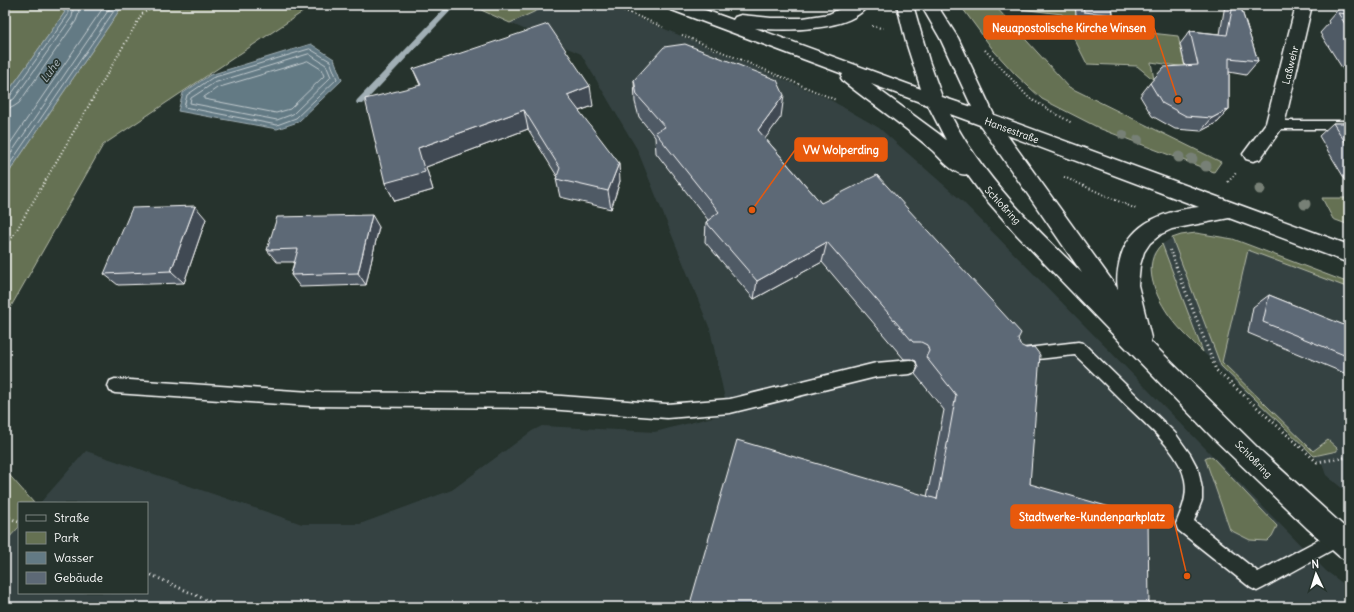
<svg xmlns="http://www.w3.org/2000/svg" width="1354" height="612" font-family="Delius,sans-serif">
  <rect width="100%" height="100%" fill="#26332d"/>
  <filter id="ink" filterUnits="userSpaceOnUse"><feTurbulence type="fractalNoise" baseFrequency=".025" numOctaves="2"/><feDisplacementMap in="SourceGraphic" scale="8" xChannelSelector="R" yChannelSelector="G"/><feConvolveMatrix kernelMatrix="1 2 1 2 8 2 1 2 1" color-interpolation-filters="sRGB"/></filter>
  <g filter="url(#ink)">
    <!-- built -->
    <path fill="#364343" d="M 549,5 L 608,5 L 827,98 L 879,128 L 961,200 L 1326,571 L 1349,588 L 1349,607 L 5,607 L 5,542 L 19,527 L 19,593 L 147,593 L 147,503 L 40,503 L 86,451 L 302,524 L 360,524 L 452,490 L 532,431 L 542,426 L 655,432 L 728,413 L 710,329 L 637,149 L 581,54 L 510,23 Z
      M 1196,233 L 1233,239 L 1349,283 L 1349,494 L 1326,475 L 1322,464 L 1203,352 L 1171,318 L 1165,309 L 1151,277 L 1150,266 L 1153,254 L 1161,245 L 1172,238 L 1181,235 Z"/>
    <!-- green -->
    <path fill="#657152" stroke="#b2b8a8" d="M 5,5 L 59,5 L 58,7 L 65,12 L 5,96 Z
      M 123,5 L 313,5 L 103,145 L 5,317 L 5,178 Z
      M 470,5 L 549,5 L 510,23 Z
      M 960,5 L 1082,5 L 1078,25 L 1178,36 L 1185,67 L 1151,62 L 1154,80 L 1137,66 L 1087,64 L 1062,14 L 995,6 L 1069,87 L 1221,162 L 1214,172 L 1101,129 L 1042,99 L 1015,74 L 994,51 Z
      M 1322,198 L 1349,198 L 1349,225 L 1333,219 Z
      M 1196,233 L 1233,239 L 1349,283 L 1349,288 L 1248,250 L 1222,362 L 1313,451 L 1328,440 L 1337,448 L 1337,451 L 1314,456 L 1221,366 L 1172,238 L 1181,235 Z
      M 1162,244 L 1203,352 C 1192,341 1180,330 1171,318 C 1156,298 1140,264 1162,244 Z
      M 1209,456 L 1213,458 L 1277,526 L 1272,536 L 1267,541 L 1250,540 L 1230,530 L 1205,458 Z
      M 5,470 L 34,503 L 19,503 L 19,527 L 5,542 Z"/>
    <!-- water -->
    <path fill="#637a84" stroke="#a1afb5" d="M 59,5 L 123,5 L 5,178 L 5,96 L 65,12 L 58,7 Z
      M 311,44 L 334,59 L 342,80 L 298,122 L 277,129 L 178,111 L 183,93 L 210,75 Z"/>
    <g fill="none" stroke-linecap="round" stroke-linejoin="round">
      <!-- shore -->
      <path stroke="#c1cace" stroke-width="1" d="M 310,49 L 330,61 L 337,79 L 296,118 L 277,125 L 184,107 L 187,95 L 212,78 Z
        M 309,54 L 326,65 L 331,77 L 293,114 L 277,120 L 190,103 L 191,98 L 214,83 Z
        M 308,61 L 321,69 L 324,76 L 290,109 L 276,113 L 204,99 L 204,97 L 217,88 Z
        M 5,98 L 10,96 L 68,15 L 68,9 L 63,5
        M 5,103 L 14,99 L 72,17 L 73,11 L 71,5
        M 5,109 L 13,107 L 19,103 L 76,21 L 79,13 L 78,5
        M 5,151 L 105,5
        M 5,162 L 112,5
        M 5,171 L 118,5"/>
      <!-- stream -->
      <path fill="#a1afb5" fill-rule="evenodd" d="M 448,5 L 456,5 L 363,104 L 357,104 L 356,102 L 357,100 Z"/>
      <!-- lane casing -->
      <g stroke="#fff" stroke-width="3">
        <path id="lane" d="M 1275,121 L 1349,121 L 1349,129 L 1275,129 L 1271,128 L 1269,125 L 1271,122 Z
          M 1078,342 L 1083,343 L 1175,433 L 1190,454 L 1198,469 L 1202,489 L 1202,500 L 1194,521 L 1258,572 L 1337,530 L 1343,532 L 1345,538 L 1343,544 L 1263,588 L 1257,591 L 1251,588 L 1178,530 L 1176,524 C 1182,509 1188,497 1185,480 C 1180,452 1147,426 1127,406 C 1110,389 1093,372 1075,355 L 1019,361 L 1014,360 L 1012,355 L 1014,350 L 1019,349 Z
          M 910,360 L 915,362 L 917,367 L 915,372 L 910,374 L 876,377 L 730,413 L 667,418 L 535,408 L 311,406 L 115,393 L 110,391 L 108,386 L 110,381 L 115,379 L 311,392 L 535,394 L 667,404 L 730,399 L 876,363 Z"/>
      </g>
      <!-- street casing -->
      <g stroke="#fff" stroke-width="3">
        <path id="street" d="M 1296,5 L 1312,5 L 1284,125 L 1260,159 L 1253,161 L 1246,159 L 1243,154 L 1266,123 Z"/>
      </g>
      <!-- secondary casing -->
      <g stroke="#fff" stroke-width="3">
        <path id="secondary" d="M 667,5 L 691,5 L 733,20 L 735,17 L 741,15 L 771,18 L 803,18 L 829,14 L 848,5 L 868,5 C 851,32 783,31 755,28 L 921,89 L 906,42 L 897,5 L 913,5 L 929,61 L 942,97 L 972,107 L 940,38 L 921,5 L 937,5 L 958,38 L 994,115 L 1349,245 L 1349,263 L 1229,218 L 1172,229 L 1161,234 L 1150,243 L 1144,252 L 1140,265 L 1138,285 L 1151,338 L 1150,341 L 1261,451 L 1349,531 L 1349,561 L 1340,557 L 1307,528 L 1212,437 L 1017,235 L 983,196 L 967,174 C 957,178 940,158 933,151 C 905,126 873,105 844,82 L 841,78 L 843,74 L 669,9 ZM 871,84 L 928,105 L 946,140 L 939,134 ZM 950,114 L 980,125 L 1082,273 C 1032,225 982,176 950,114 ZM 1007,135 L 1199,207 C 1166,211 1132,221 1121,256 C 1118,267 1116,277 1118,289 Z"/>
      </g>
      <!-- path-far1 -->
      <path stroke="#fff" stroke-width="2" stroke-dasharray="1 2.5" stroke-linecap="butt" d="M 611,5 L 663,27
        M 872,26 L 885,29
        M 682,35 L 836,100
        M 985,50 L 1029,98 L 1072,123
        M 1064,177 L 1136,209
        M 1228,182 L 1236,173
        M 5,250 L 142,14 L 157,5
        M 1170,250 L 1177,267"/>
      <!-- path -->
      <path stroke="#fff" stroke-width="3" stroke-dasharray="1 3.5" stroke-linecap="butt" d="M 1176,266 L 1216,370 L 1317,462 L 1349,457
        M 5,516 L 19,522
        M 147,573 L 222,607"/>
      <!-- lane -->
      <use href="#lane" fill="#26332d" fill-rule="evenodd"/>
      <!-- street -->
      <use href="#street" fill="#26332d" fill-rule="evenodd"/>
      <!-- secondary -->
      <use href="#secondary" fill="#26332d" fill-rule="evenodd"/>
      <!-- rail casing -->
      <g stroke="#fff" stroke-width="5">
        <path id="rail" d="M 5,602 L 15,607"/>
      </g>
      <!-- rail -->
      <use href="#rail" stroke="#26332d" stroke-width="3.5" stroke-dasharray="10" stroke-linecap="butt"/>
    </g>
    <!-- trees -->
    <g fill="#778076">
      <circle cx="1123" cy="135" r="5"/>
      <circle cx="1138" cy="140" r="5"/>
      <circle cx="1179" cy="157" r="5.5"/>
      <circle cx="1192" cy="159" r="5.5"/>
      <circle cx="1206" cy="166" r="5.5"/>
      <circle cx="1260" cy="189" r="5.5"/>
      <circle cx="1305" cy="204" r="5.5"/>
    </g>
    <!-- wall -->
    <path fill="#505a65" stroke="#fff" d="M 1075,5 L 1112,5 L 1113,15 L 1106,28 L 1077,24 Z
      M 1225,5 L 1240,5 L 1258,61 L 1246,75 L 1229,72 L 1229,109 L 1218,122 L 1201,131 L 1175,129 L 1152,116 L 1140,96 L 1150,83 L 1185,66 L 1180,44 L 1190,31 L 1220,34 Z
      M 1342,5 L 1349,5 L 1349,74 L 1346,74 L 1320,33 L 1329,23 L 1328,21 Z
      M 413,69 L 593,106 L 579,111 L 620,181 L 611,209 L 560,197 L 556,179 L 557,176 L 528,129 L 426,167 L 433,190 L 395,201 L 385,183 L 420,85 Z
      M 634,80 L 781,117 L 765,138 L 821,203 L 1018,339 L 1030,484 L 1149,607 L 927,497 L 944,410 L 915,374 L 918,368 L 916,361 L 911,359 L 904,359 L 822,262 L 754,299 L 705,242 L 706,222 L 708,220 L 656,153 L 655,137 L 639,117 L 635,102 Z
      M 1333,123 L 1349,123 L 1349,186 L 1319,136 Z
      M 206,219 L 184,283 L 118,285 L 104,274 Z
      M 379,227 L 366,285 L 300,287 L 291,275 L 294,262 L 277,262 L 267,250 Z
      M 1269,295 L 1345,326 L 1349,323 L 1349,375 L 1248,333 L 1253,307 Z"/>
    <!-- shaded-wall -->
    <path fill="#414a53" stroke="#fff" d="M 590,86 L 593,106 L 570,114 L 567,95 Z
      M 784,95 L 781,117 L 756,151 L 758,130 Z
      M 1229,109 L 1218,122 L 1201,131 L 1212,118 Z
      M 524,110 L 528,129 L 426,167 L 433,190 L 395,201 L 385,183 L 418,148 Z
      M 619,163 L 620,181 L 611,209 L 608,191 Z
      M 195,206 L 206,219 L 184,283 L 171,271 Z
      M 372,215 L 379,227 L 366,285 L 358,273 Z
      M 827,242 L 822,262 L 754,299 L 757,281 Z"/>
    <!-- building -->
    <path fill="#5d6976" stroke="#fff" d="M 1083,5 L 1112,5 L 1113,15 L 1084,12 Z
      M 1233,5 L 1240,5 L 1258,61 L 1229,58 L 1229,109 L 1212,118 L 1186,116 L 1162,103 L 1150,83 L 1164,67 L 1198,65 L 1190,31 L 1227,35 Z
      M 1338,13 L 1349,14 L 1349,30 Z
      M 548,24 L 590,86 L 567,95 L 619,163 L 608,191 L 556,179 L 560,168 L 524,110 L 418,148 L 425,172 L 385,183 L 365,99 L 421,85 L 413,69 Z
      M 685,44 L 777,80 L 784,95 L 758,130 L 821,203 L 877,175 L 1021,333 L 1018,339 L 1020,345 L 1026,348 L 1034,347 L 1040,355 L 1030,484 L 1148,518 L 1149,607 L 689,607 L 737,440 L 937,499 L 956,395 L 926,357 L 929,351 L 927,345 L 921,342 L 913,342 L 827,242 L 757,281 L 706,222 L 719,212 L 655,132 L 665,127 L 637,95 L 634,80 L 664,47 Z
      M 1333,123 L 1349,123 L 1349,148 Z
      M 195,206 L 171,271 L 104,274 L 132,208 Z
      M 372,215 L 358,273 L 291,275 L 298,249 L 267,250 L 277,217 Z
      M 1269,295 L 1349,327 L 1349,357 L 1263,322 Z"/>
  </g>
  <g text-anchor="middle" stroke-width="3.5" stroke-linejoin="round" paint-order="stroke">
    <!-- street labels -->
    <g font-size="10" fill="#fff" stroke="#26332d">
      <text transform="translate(1290 65) rotate(-76)" y="4">Laßwehr</text>
      <text transform="translate(1012 130) rotate(20)" y="4">Hansestraße</text>
      <text transform="translate(1003 205) rotate(47)" y="4">Schloßring</text>
      <text transform="translate(1254 459) rotate(45)" y="4">Schloßring</text>
    </g>
    <!-- water labels -->
    <g font-size="11" font-style="italic" fill="#b1bcc2" stroke="#26332d">
      <text transform="translate(50 71) rotate(-55)" y="4">Luhe</text>
    </g>
  </g>
  <!-- callouts -->
  <path fill="none" stroke="#e8590c" stroke-width="1.5" d="M1178 100L1154 28M752 210L795 150M1187 576L1173 517"/>
  <g fill="#e8590c" stroke="#26332d" stroke-width="1.5">
    <circle cx="1178" cy="100" r="4"/>
    <circle cx="752" cy="210" r="4"/>
    <circle cx="1187" cy="576" r="4"/>
  </g>
  <g fill="#e8590c" stroke="#e8590c" stroke-width="1.5">
    <rect x="984" y="16" width="170" height="23" rx="4"/>
    <rect x="795" y="138" width="92" height="23" rx="4"/>
    <rect x="1011" y="505" width="162" height="23" rx="4"/>
  </g>
  <g font-size="11" text-anchor="middle" font-weight="bold" fill="#fff">
    <text x="1069" y="32">Neuapostolische Kirche Winsen</text>
    <text x="841" y="154">VW Wolperding</text>
    <text x="1092" y="521">Stadtwerke-Kundenparkplatz</text>
  </g>
  <!-- margin -->
  <rect width="1354" height="612" fill="none" stroke="#26332d" stroke-width="20"/>
  <rect x="10" y="10" width="1334" height="592" fill="none" stroke="#fff" stroke-width="1.5" filter="url(#ink)"/>
  <!-- legend -->
  <rect x="18" y="502" width="130" height="92" fill="#26332d" stroke="#7d8581"/>
  <rect x="26" y="515" width="20" height="6" fill="#26332d" stroke="#7d8581"/>
  <text x="54" y="522" font-size="12" fill="#ffffff">Straße</text>
  <rect x="26" y="532" width="20" height="12" fill="#657152" stroke="#7d8581"/>
  <text x="54" y="542" font-size="12" fill="#ffffff">Park</text>
  <rect x="26" y="552" width="20" height="12" fill="#637a84" stroke="#7d8581"/>
  <text x="54" y="562" font-size="12" fill="#ffffff">Wasser</text>
  <rect x="26" y="572" width="20" height="12" fill="#5d6976" stroke="#7d8581"/>
  <text x="54" y="582" font-size="12" fill="#ffffff">Gebäude</text>
  <!-- north arrow -->
  <g transform="translate(1316 574) rotate(356)" stroke="#26332d" stroke-width="3" paint-order="stroke">
  <path d="M0-3L7 15L0 10L-7 15Z" fill="#ffffff"/>
  <text y="-6" font-size="11" font-weight="bold" text-anchor="middle" fill="#ffffff">N</text>
  </g>
</svg>
